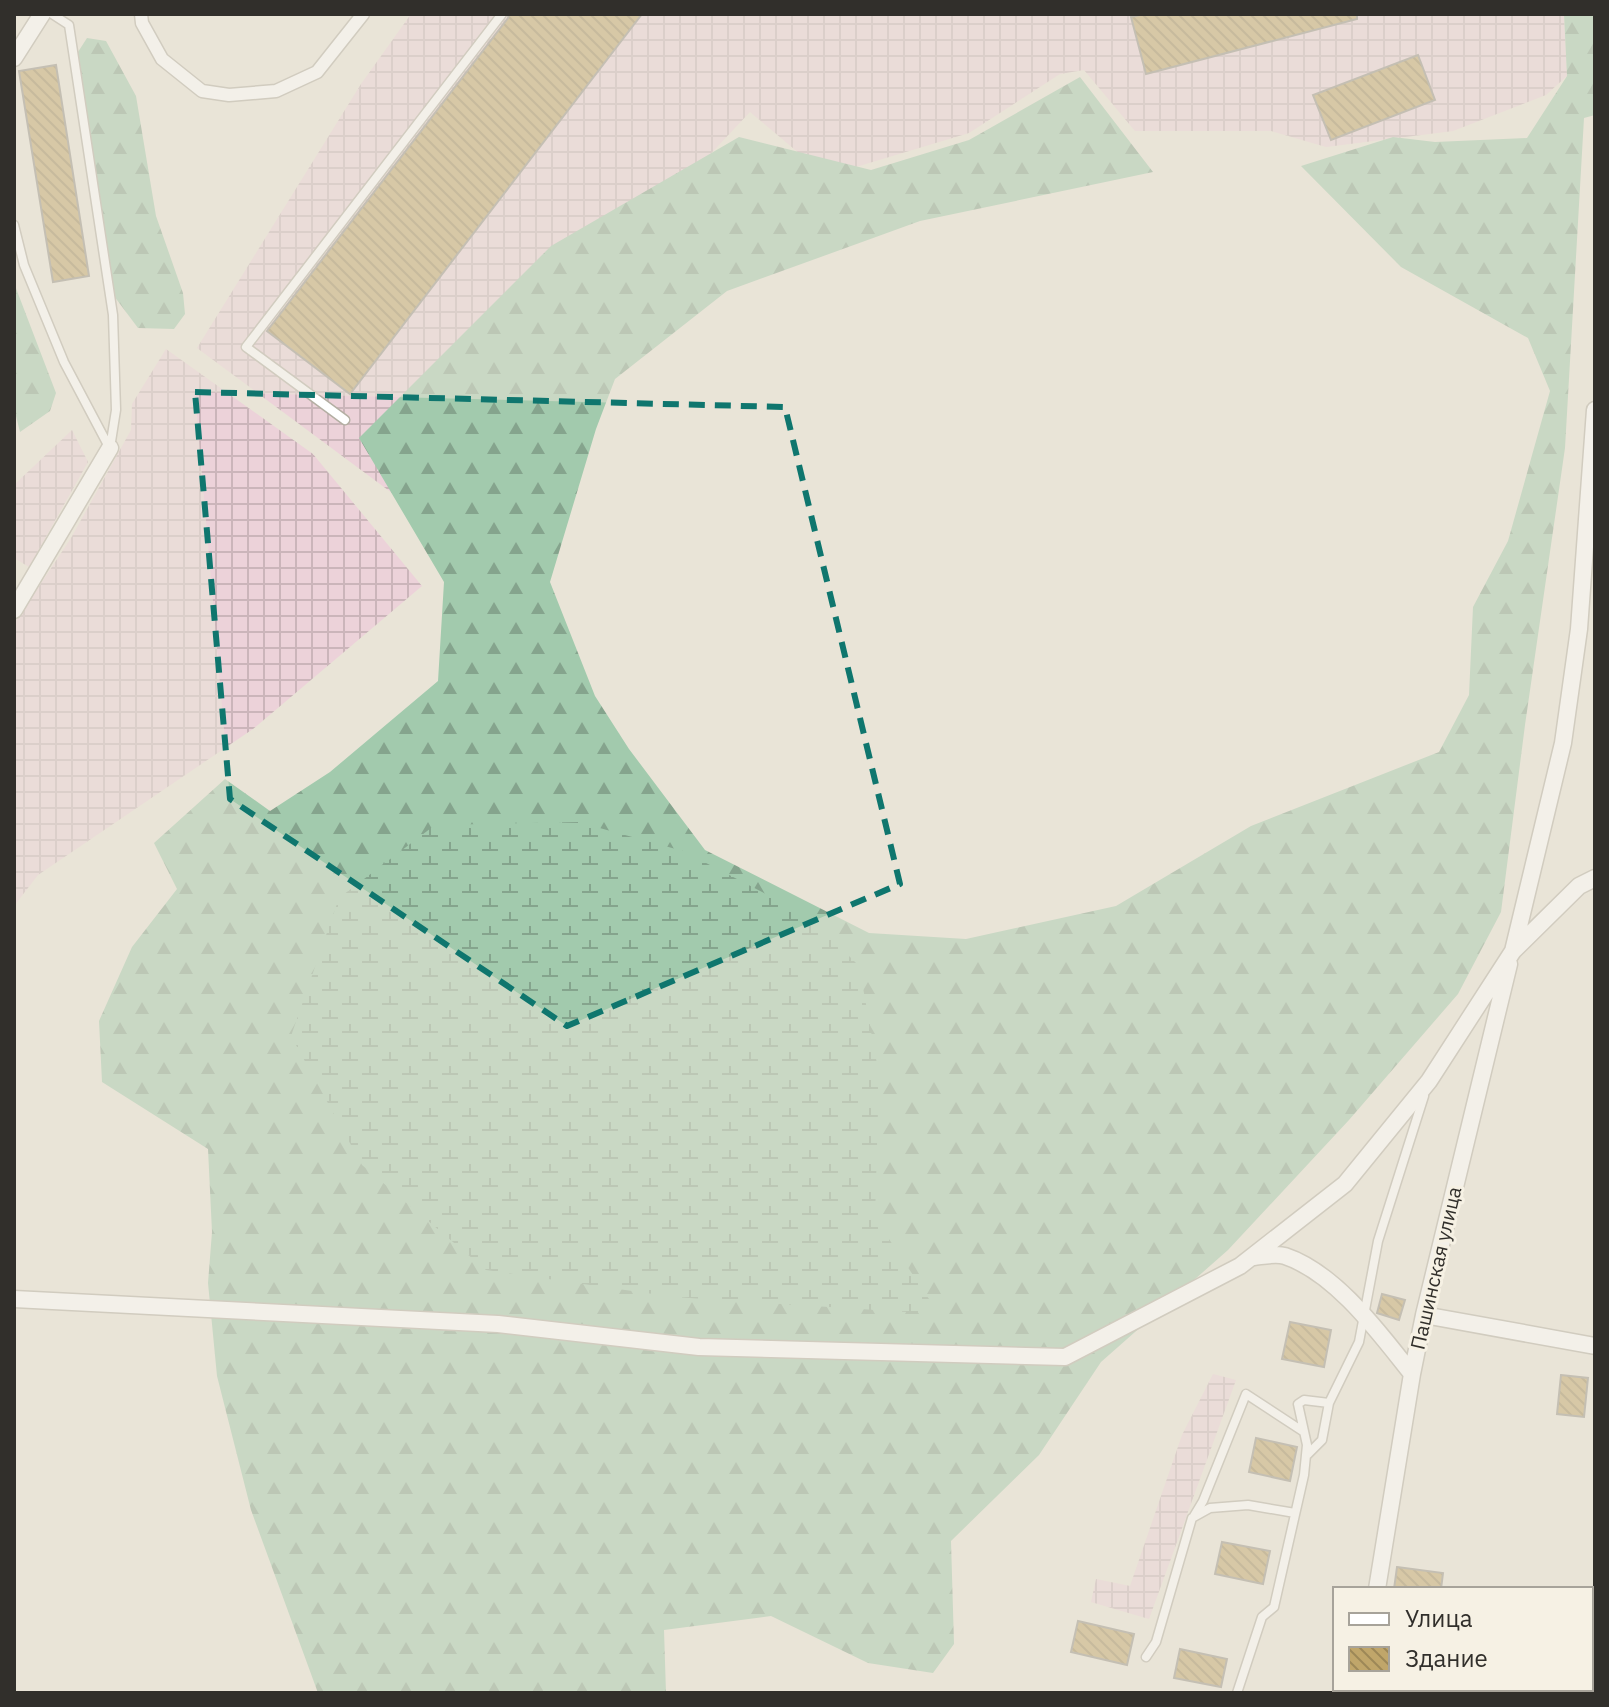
<svg xmlns="http://www.w3.org/2000/svg" width="1609" height="1707" font-family="'IBM Plex Sans',sans-serif">
  <defs>
    <pattern id="industrial-grid" width="8" height="8" patternUnits="userSpaceOnUse" patternTransform="scale(2)"><rect width="8" height="8" fill="#ecd2d9"/><path d="M0 4h8M4 0v8" fill="none" stroke="#cbb5ba"/></pattern>
    <pattern id="forest-firs" width="22" height="20" patternUnits="userSpaceOnUse" patternTransform="scale(2)"><rect width="22" height="20" fill="#a2caad"/><path d="M5 1l3.5 6h-7zM16 11l3.5 6h-7z" fill="#85a48d"/></pattern>
    <pattern id="wetland-marsh" width="20" height="14" patternUnits="userSpaceOnUse" patternTransform="scale(2)"><rect width="20" height="14" fill="#a2caad"/><path d="M1 5h8M5 5V1M11 12h8M15 12V8" fill="none" stroke="#85a48d"/></pattern>
    <pattern id="building-back-hatch" width="6" height="6" patternUnits="userSpaceOnUse" patternTransform="scale(2)"><rect width="6" height="6" fill="#c0a66a"/><path d="M-1 5l2 2M0 0l6 6M5-1l2 2" fill="none" stroke="#9d8857"/></pattern>
  </defs>
  <rect width="100%" height="100%" fill="#e9e4d7"/>
  <!-- industrial -->
  <path fill="url(#industrial-grid)" d="M 411,14 L 1564,14 L 1567,76 L 1546,95 L 1453,131 L 1326,147 L 1271,131 L 1135,131 L 1084,70 L 1060,74 L 969,133 L 826,176 L 750,112 L 392,493 L 197,348 L 361,84 Z
    M 166,349 L 313,454 L 422,586 L 253,729 L 38,875 L 14,906 L 14,624 L 71,538 L 131,430 L 132,404 Z
    M 72,430 L 88,462 L 29,567 L 14,558 L 14,485 Z
    M 1213,1374 L 1236,1380 L 1149,1619 L 1091,1602 L 1096,1579 L 1130,1586 L 1182,1435 Z"/>
  <!-- forest -->
  <path fill="url(#forest-firs)" d="M 1564,14 L 1595,14 L 1595,115 L 1584,118 L 1565,448 L 1525,725 L 1501,912 L 1458,994 L 1349,1120 L 1228,1250 L 1101,1362 L 1039,1455 L 951,1541 L 954,1644 L 933,1673 L 868,1663 L 771,1616 L 664,1630 L 666,1693 L 318,1693 L 251,1510 L 217,1376 L 208,1283 L 212,1232 L 208,1149 L 102,1082 L 99,1021 L 132,947 L 177,889 L 154,843 L 225,779 L 270,811 L 330,772 L 438,681 L 444,582 L 359,438 L 551,246 L 739,137 L 871,170 L 969,140 L 1080,77 L 1153,172 L 920,221 L 727,291 L 615,379 L 596,429 L 550,582 L 595,696 L 629,749 L 705,850 L 869,933 L 966,939 L 1116,906 L 1251,826 L 1439,752 L 1469,695 L 1473,607 L 1508,541 L 1550,391 L 1528,338 L 1401,267 L 1301,166 L 1393,137 L 1435,142 L 1527,138 L 1567,76 Z
    M 87,38 L 106,41 L 136,96 L 156,216 L 183,293 L 185,314 L 174,329 L 138,328 L 114,296 L 78,52 Z
    M 14,283 L 56,393 L 50,411 L 20,432 L 14,408 Z"/>
  <!-- wetland -->
  <path fill="url(#wetland-marsh)" d="M 578,822 L 683,851 L 810,917 L 859,966 L 879,1075 L 875,1218 L 939,1314 L 674,1297 L 486,1270 L 362,1165 L 291,1036 L 339,898 L 435,825 Z"/>
  <!-- building -->
  <path fill="url(#building-back-hatch)" stroke="#989388" stroke-width="2" d="M 509,14 L 642,14 L 350,394 L 267,331 L 508,18 Z
    M 1144,14 L 1357,14 L 1357,19 L 1146,74 L 1131,17 Z
    M 1418,55 L 1435,100 L 1331,140 L 1313,95 Z
    M 56,65 L 89,276 L 53,282 L 19,71 Z
    M 1382,1294 L 1405,1300 L 1399,1320 L 1377,1313 Z
    M 1290,1322 L 1331,1330 L 1324,1367 L 1282,1359 Z
    M 1561,1375 L 1588,1378 L 1584,1417 L 1557,1414 Z
    M 1256,1438 L 1297,1447 L 1290,1481 L 1249,1472 Z
    M 1222,1542 L 1270,1551 L 1263,1584 L 1215,1574 Z
    M 1397,1567 L 1443,1573 L 1441,1589 L 1394,1589 Z
    M 1078,1621 L 1134,1634 L 1127,1665 L 1071,1652 Z
    M 1180,1649 L 1227,1659 L 1221,1687 L 1174,1678 Z"/>
  <g fill="none" stroke-linecap="round" stroke-linejoin="round">
    <!-- service casing -->
    <g stroke="#b4afa3" stroke-width="11">
      <path id="service" d="M 52,14 L 69,25 L 113,315 L 116,410 L 110,448
        M 14,225 L 24,265 L 64,362 L 109,447
        M 345,420 L 246,347 L 502,14
        M 1307,1455 L 1322,1440 L 1329,1403
        M 1194,1516 L 1203,1501 L 1246,1394 L 1304,1432
        M 1146,1657 L 1156,1642 L 1192,1518 L 1210,1508 L 1248,1505 L 1295,1513
        M 1237,1693 L 1262,1617 L 1274,1607 L 1304,1475 L 1307,1445 L 1298,1404 L 1304,1400 L 1329,1403 L 1359,1342 L 1378,1241 L 1424,1096"/>
    </g>
    <!-- pedestrian casing -->
    <g stroke="#b4afa3" stroke-width="15">
      <path id="pedestrian" d="M 141,14 L 142,23 L 162,59 L 202,91 L 229,95 L 276,91 L 317,72 L 363,14"/>
    </g>
    <!-- minor casing -->
    <g stroke="#b4afa3" stroke-width="19">
      <path id="minor" d="M 14,58 L 42,14
        M 1595,410 L 1579,629 L 1563,743 L 1513,951 L 1579,886 L 1595,878
        M 14,610 L 110,448
        M 1254,1257 C 1263,1256 1276,1253 1285,1256 C 1336,1273 1380,1334 1412,1374
        M 14,1299 L 498,1324 L 699,1347 L 1065,1357 L 1240,1266 L 1345,1184 L 1429,1081 L 1513,951
        M 1424,1315 L 1595,1346
        M 1377,1589 L 1412,1374 L 1424,1315 L 1509,964
        M 1591,1669 L 1595,1639
        M 1360,1693 L 1360,1689
        M 1402,1693 L 1410,1689
        M 1588,1693 L 1588,1689"/>
    </g>
    <!-- service -->
    <use href="#service" stroke="#fff" stroke-width="8"/>
    <!-- pedestrian -->
    <use href="#pedestrian" stroke="#fff" stroke-width="12"/>
    <!-- minor -->
    <use href="#minor" stroke="#fff" stroke-width="16"/>
  </g>
  <!-- marked area -->
  <path d="M0 0H1609V1707H0ZM 195,392 L 785,407 L 900,884 L 567,1026 L 230,799 Z" fill="#e9e4d7" fill-opacity=".55" fill-rule="evenodd"/>
  <path fill="none" stroke="#0f766e" stroke-width="6" stroke-dasharray="16 10" stroke-linejoin="round" d="M 195,392 L 785,407 L 900,884 L 567,1026 L 230,799 Z"/>
  <g text-anchor="middle" stroke-width="6" stroke-linejoin="round" paint-order="stroke">
    <!-- street labels -->
    <g font-size="20" fill="#312f2b" stroke="#f6f1e4">
      <text transform="translate(1436 1268) rotate(-77)" y="7">Пашинская улица</text>
    </g>
  </g>
  <!-- border -->
  <rect width="1609" height="1707" fill="none" stroke="#312f2b" stroke-width="32"/>
  <!-- legend -->
  <rect x="1333" y="1587" width="260" height="104" fill="#f6f1e4" stroke="#a7a39a" stroke-width="2"/>
  <rect x="1349" y="1613" width="40" height="12" fill="#ffffff" stroke="#a7a39a" stroke-width="2"/>
  <text x="1405" y="1627" font-size="24" fill="#312f2b">Улица</text>
  <rect x="1349" y="1647" width="40" height="24" fill="url(#building-back-hatch)" stroke="#a7a39a" stroke-width="2"/>
  <text x="1405" y="1667" font-size="24" fill="#312f2b">Здание</text>
</svg>
